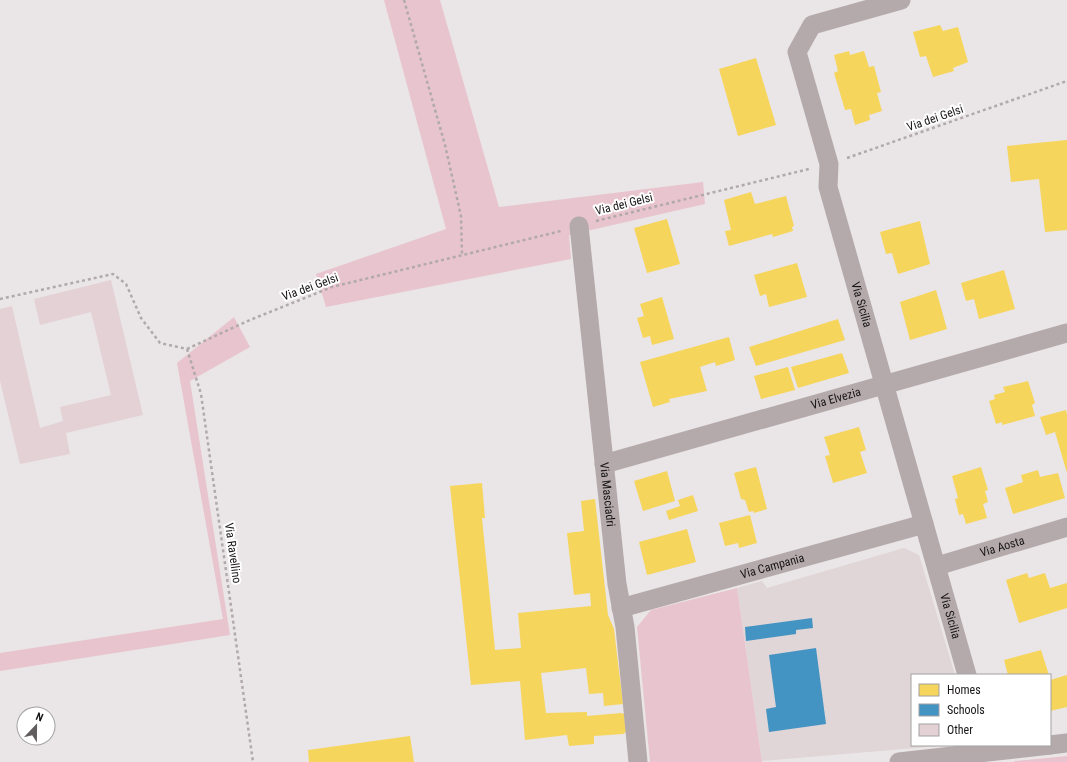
<svg xmlns="http://www.w3.org/2000/svg" width="1067" height="762" font-family="'Roboto Condensed',sans-serif">
  <rect width="100%" height="100%" fill="#eae5e6"/>
  <!-- built -->
  <path fill="#e0d5d7" d="M 904,548 L 919,555 L 955,675 L 912,675 L 912,745 L 950,745 L 762,761 L 737,588 L 762,581 L 767,588 Z"/>
  <!-- green -->
  <path fill="#e8c4ce" d="M 384,0 L 440,0 L 499,207 L 703,182 L 705,204 L 569,235 L 571,259 L 326,307 L 316,274 L 446,229 Z
    M 234,317 L 250,347 L 190,381 L 230,635 L 0,671 L 0,653 L 223,619 L 177,363 Z
    M 737,588 L 762,762 L 650,762 L 637,627 L 651,610 Z
    M 1067,756 L 1067,762 L 1014,762 L 1015,761 Z"/>
  <!-- homes -->
  <path fill="#f6d55c" d="M 940,25 L 943,31 L 958,27 L 968,62 L 953,68 L 954,71 L 933,77 L 926,56 L 920,57 L 913,32 Z
    M 849,51 L 850,55 L 864,51 L 869,67 L 874,66 L 881,92 L 877,93 L 882,111 L 869,115 L 870,120 L 855,125 L 851,109 L 845,110 L 834,73 L 838,71 L 834,55 Z
    M 756,58 L 776,125 L 738,136 L 719,69 Z
    M 1067,140 L 1067,230 L 1045,232 L 1039,179 L 1011,182 L 1007,146 Z
    M 751,192 L 755,204 L 786,196 L 794,226 L 792,227 L 793,231 L 773,237 L 772,234 L 729,246 L 725,231 L 731,230 L 724,200 Z
    M 667,219 L 680,264 L 647,273 L 634,228 Z
    M 920,221 L 930,264 L 898,274 L 892,253 L 886,254 L 880,232 Z
    M 797,263 L 807,297 L 769,307 L 766,294 L 760,296 L 754,275 Z
    M 1004,270 L 1015,309 L 979,319 L 974,299 L 966,301 L 961,283 Z
    M 936,290 L 947,329 L 910,340 L 900,302 Z
    M 662,297 L 674,339 L 652,345 L 650,336 L 643,338 L 637,318 L 644,316 L 640,304 Z
    M 838,319 L 845,340 L 756,366 L 749,347 Z
    M 729,337 L 735,360 L 716,366 L 715,362 L 700,367 L 707,391 L 669,399 L 670,402 L 653,407 L 640,362 Z
    M 842,353 L 849,373 L 798,388 L 791,367 Z
    M 788,367 L 795,390 L 761,399 L 754,376 Z
    M 1028,381 L 1035,403 L 1032,405 L 1035,416 L 1002,425 L 1002,422 L 996,424 L 989,401 L 995,399 L 994,395 L 1005,392 L 1003,387 Z
    M 1066,410 L 1067,415 L 1067,473 L 1055,432 L 1046,435 L 1040,417 Z
    M 859,427 L 866,450 L 860,452 L 867,473 L 833,483 L 825,456 L 830,455 L 824,437 Z
    M 756,467 L 767,509 L 754,513 L 753,511 L 749,512 L 745,500 L 741,499 L 734,473 Z
    M 981,467 L 988,490 L 985,491 L 988,502 L 983,504 L 987,518 L 966,524 L 963,514 L 959,515 L 955,499 L 958,498 L 952,476 Z
    M 1038,470 L 1040,477 L 1058,473 L 1065,498 L 1013,514 L 1005,488 L 1023,482 L 1021,475 Z
    M 667,471 L 675,501 L 643,511 L 634,481 Z
    M 482,483 L 485,518 L 482,518 L 495,650 L 521,648 L 518,613 L 591,606 L 590,593 L 574,595 L 567,533 L 584,531 L 581,501 L 595,499 L 608,615 L 614,629 L 623,704 L 604,706 L 603,693 L 589,694 L 586,668 L 541,673 L 546,713 L 587,712 L 587,716 L 621,713 L 624,714 L 626,732 L 623,734 L 594,736 L 594,744 L 569,746 L 567,735 L 525,740 L 520,681 L 471,685 L 450,486 Z
    M 693,495 L 698,511 L 669,520 L 666,511 L 680,506 L 678,500 Z
    M 750,515 L 757,543 L 739,548 L 738,543 L 725,546 L 719,523 Z
    M 687,529 L 696,562 L 647,575 L 639,542 Z
    M 1027,573 L 1029,578 L 1045,573 L 1050,588 L 1067,583 L 1067,608 L 1019,623 L 1006,580 Z
    M 1041,650 L 1049,675 L 1008,675 L 1004,660 Z
    M 1067,675 L 1067,707 L 1050,711 L 1050,680 Z
    M 410,736 L 414,762 L 309,762 L 308,750 Z"/>
  <!-- schools -->
  <path fill="#4393c3" d="M 812,618 L 813,628 L 796,630 L 796,634 L 746,641 L 745,627 Z
    M 816,648 L 826,724 L 769,732 L 766,709 L 776,707 L 769,655 Z"/>
  <!-- building -->
  <path fill="#e4d1d6" d="M 111,280 L 143,415 L 66,433 L 70,454 L 20,464 L 0,381 L 0,309 L 12,306 L 40,428 L 63,421 L 60,407 L 111,395 L 91,312 L 40,325 L 34,299 Z"/>
  <g fill="none" stroke-linecap="round" stroke-linejoin="round">
    <!-- path -->
    <path stroke="#b1a9aa" stroke-width="2.5" stroke-dasharray="3 3" stroke-linecap="butt" d="M 404,0 L 445,145 L 461,216 L 462,255
      M 847,158 L 1067,81
      M 596,221 L 809,169
      M 0,299 L 113,274 L 126,284 L 141,318 L 160,343 L 187,349
      M 187,349 L 250,320 L 332,287 L 561,231
      M 187,349 L 201,394 L 253,762"/>
    <!-- minor -->
    <g stroke="#b4aaac" stroke-width="19">
      <path id="s1" d="M 901,0 L 812,25 L 797,52 L 829,164 L 828,187 L 967,675"/>
      <path id="s2" d="M 579,226 L 617,584 L 625,627 L 638,762"/>
      <path id="s3" d="M 604,464 L 1067,333"/>
      <path id="s4" d="M 937,566 L 1067,527"/>
      <path id="s5" d="M 621,608 L 924,524"/>
      <path d="M 1050,745 L 1067,743"/>
      <path d="M 899,762 L 1050,745"/>
    </g>
  </g>
  <g text-anchor="middle" stroke-width="4" stroke-linejoin="round" paint-order="stroke">
    <!-- street labels -->
    <g font-size="12" fill="#171415" stroke="#fff">
      <text transform="translate(935 118) rotate(-19)" y="4">Via dei Gelsi</text>
      <text transform="translate(624 204) rotate(-14)" y="4">Via dei Gelsi</text>
      <text transform="translate(310 287) rotate(-20)" y="4">Via dei Gelsi</text>
      <text dy="4" stroke="none"><textPath href="#s1" startOffset="385">Via Sicilia</textPath></text>
      <text dy="4" stroke="none"><textPath href="#s3" startOffset="241">Via Elvezia</textPath></text>
      <text dy="4" stroke="none"><textPath href="#s2" startOffset="270">Via Masciadri</textPath></text>
      <text dy="4" stroke="none"><textPath href="#s4" startOffset="68">Via Aosta</textPath></text>
      <text transform="translate(233 553) rotate(82)" y="4">Via Ravellino</text>
      <text dy="4" stroke="none"><textPath href="#s5" startOffset="157">Via Campania</textPath></text>
      <text dy="4" stroke="none"><textPath href="#s1" startOffset="709">Via Sicilia</textPath></text>
    </g>
  </g>
  <!-- legend -->
  <rect x="911" y="674" width="140" height="72" fill="#ffffff" stroke="#a2a1a1"/>
  <rect x="919" y="684" width="20" height="12" fill="#f6d55c" stroke="#a2a1a1"/>
  <text x="947" y="694" font-size="12" fill="#171415">Homes</text>
  <rect x="919" y="704" width="20" height="12" fill="#4393c3" stroke="#a2a1a1"/>
  <text x="947" y="714" font-size="12" fill="#171415">Schools</text>
  <rect x="919" y="724" width="20" height="12" fill="#e4d1d6" stroke="#a2a1a1"/>
  <text x="947" y="734" font-size="12" fill="#171415">Other</text>
  <!-- north arrow -->
  <g transform="translate(36 726) rotate(22)"><circle r="19" fill="#ffffff" stroke="#a2a1a1"/>
  <path d="M0-3L7 15L0 10L-7 15Z" fill="#615d5e"/>
  <text y="-6" font-size="11" font-weight="bold" text-anchor="middle" fill="#171415">N</text>
  </g>
</svg>
